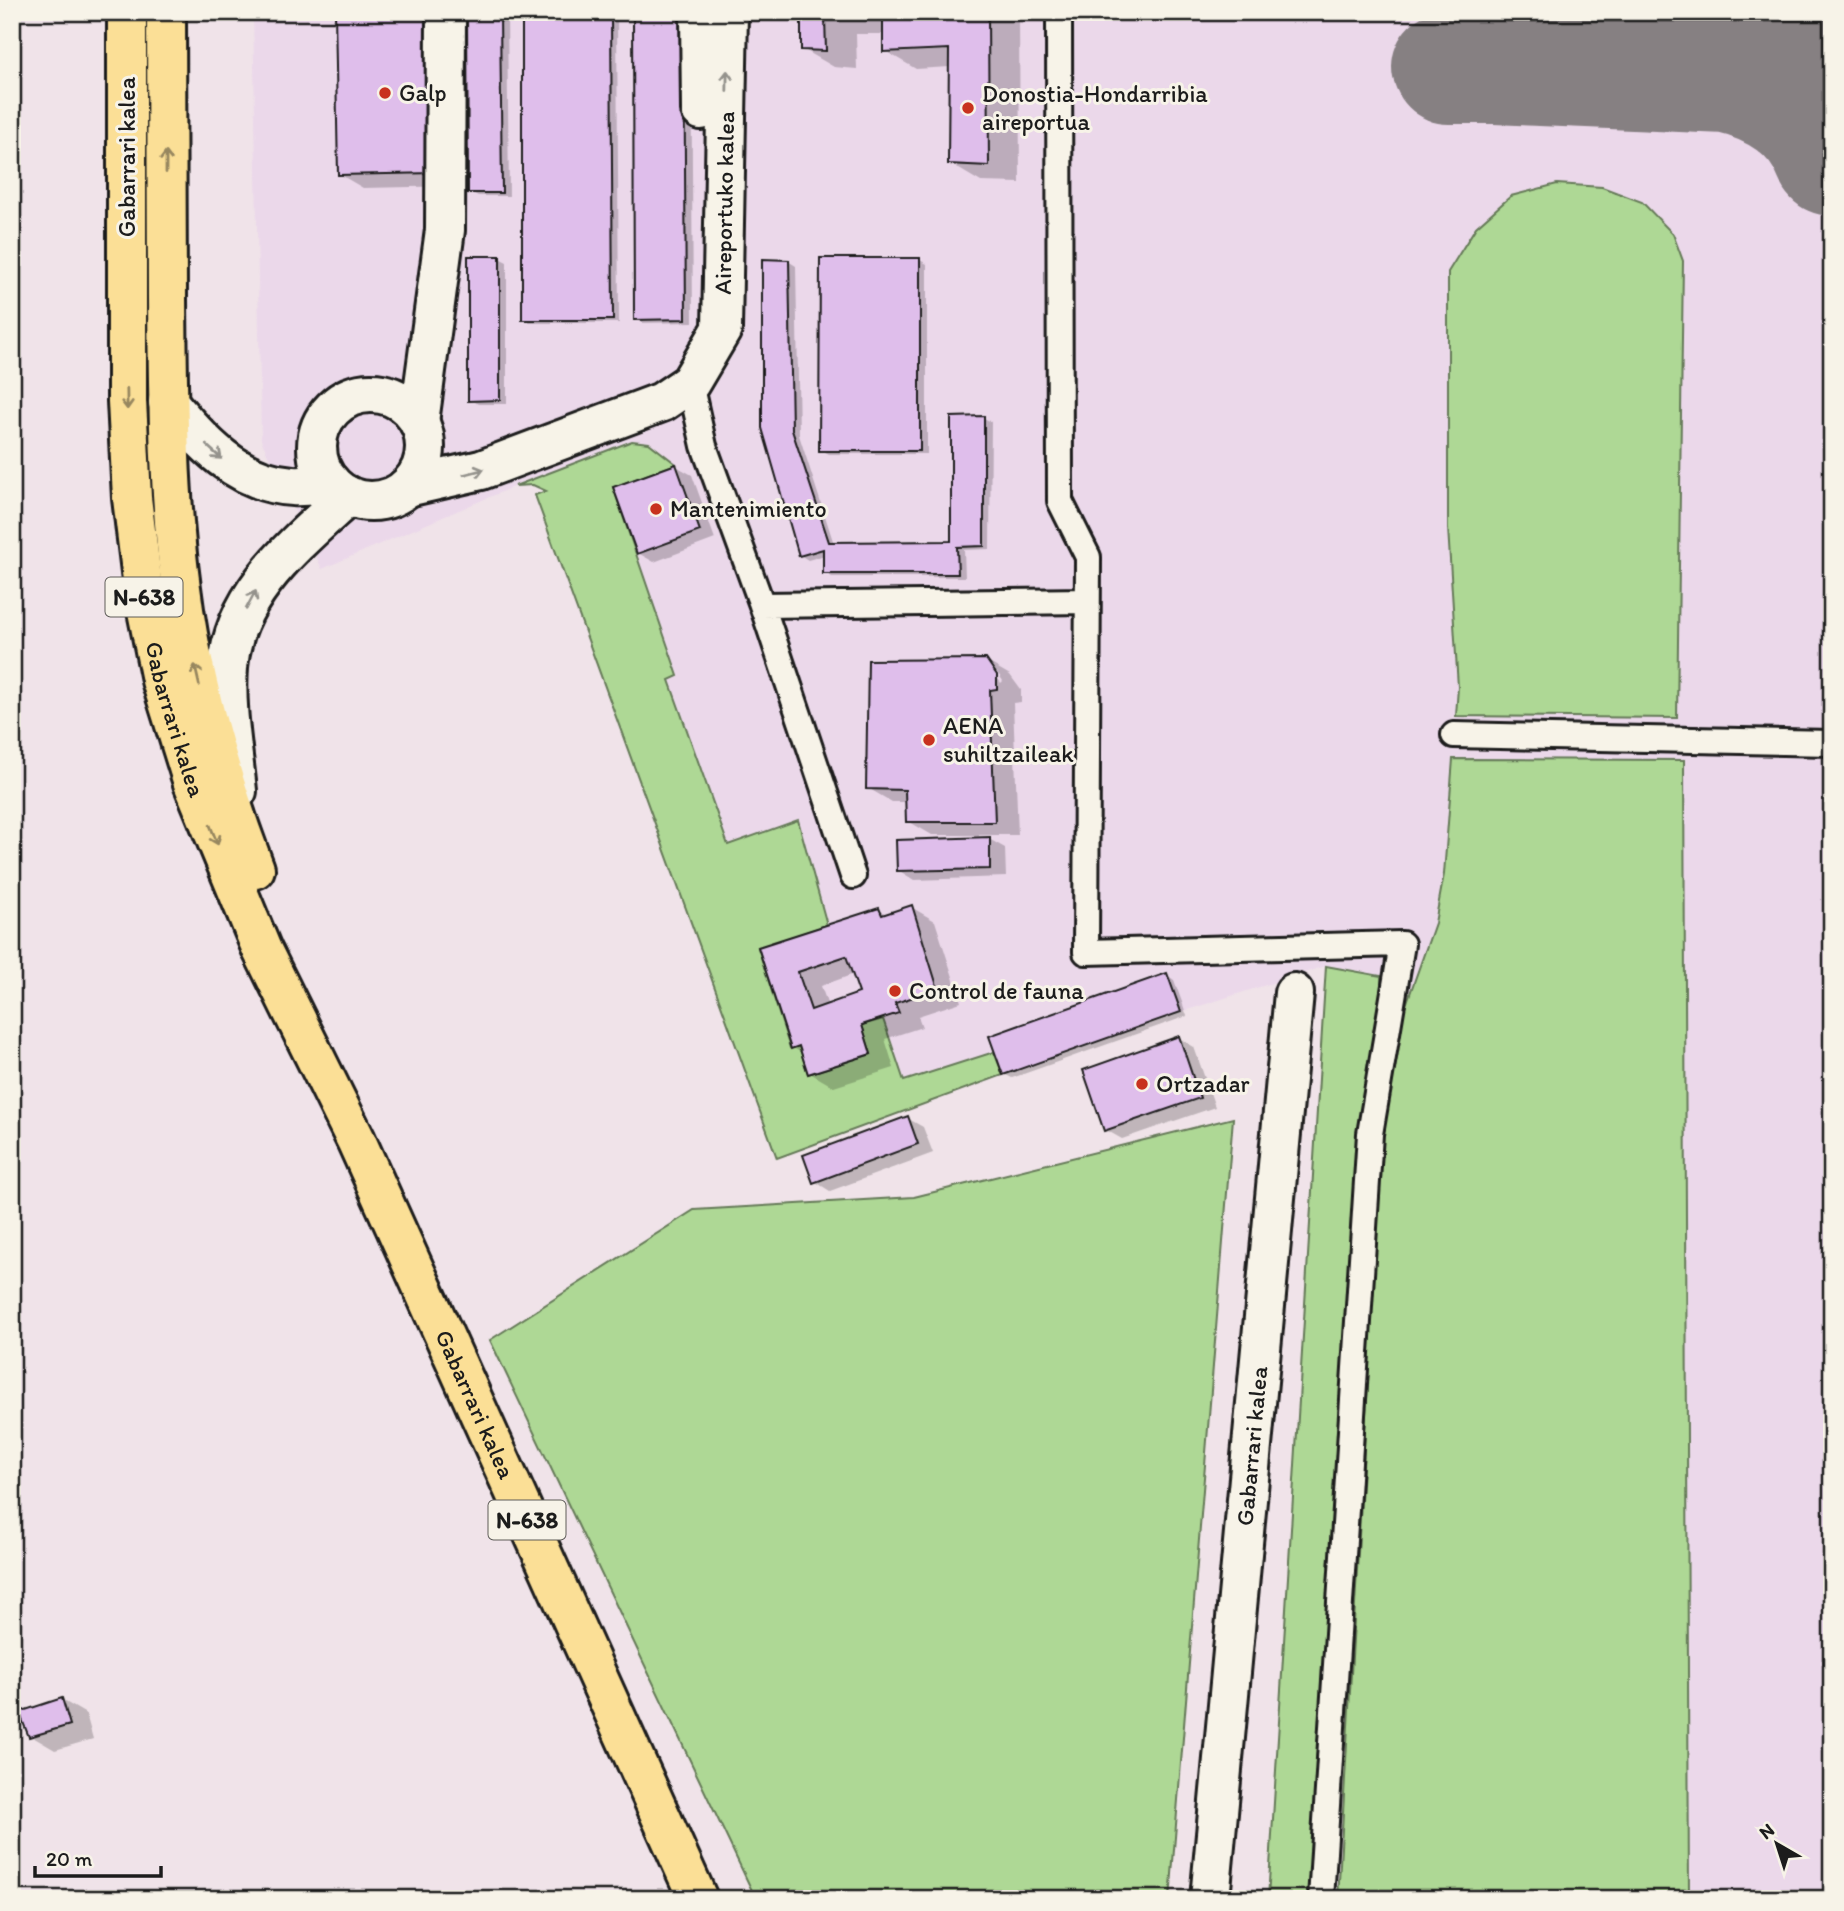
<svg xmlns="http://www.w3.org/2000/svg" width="1844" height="1911" font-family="Itim,sans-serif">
  <rect width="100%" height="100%" fill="#f0e3e9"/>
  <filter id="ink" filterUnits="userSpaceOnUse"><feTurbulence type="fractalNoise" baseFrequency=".0143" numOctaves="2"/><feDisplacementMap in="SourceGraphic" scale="14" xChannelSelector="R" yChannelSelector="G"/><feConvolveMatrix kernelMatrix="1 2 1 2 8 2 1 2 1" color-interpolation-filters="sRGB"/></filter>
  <g filter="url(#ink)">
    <!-- built -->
    <path fill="#ebd8ea" d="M 253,12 L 1832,12 L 1832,1899 L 1268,1899 L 1326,966 L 1181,1012 L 777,1158 L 535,495 L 546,491 L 533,485 L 515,486 L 322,569 L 261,440 Z"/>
    <!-- green -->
    <path fill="#aed895" stroke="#657a58" stroke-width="2" d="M 1557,184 L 1602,187 L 1642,202 L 1673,234 L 1683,261 L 1677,718 L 1456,716 L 1458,687 L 1448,528 L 1448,272 L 1476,227 L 1511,196 Z
      M 632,441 L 649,443 L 676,464 L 613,487 L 678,676 L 669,680 L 728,845 L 798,820 L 827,925 L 758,948 L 790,1048 L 799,1046 L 808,1074 L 871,1054 L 862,1025 L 883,1019 L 904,1081 L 994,1052 L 1003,1075 L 777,1158 L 535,495 L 546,491 L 533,485 L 515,486 Z
      M 1453,759 L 1684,760 L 1689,1899 L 1338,1899 L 1382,1138 L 1400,1022 L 1435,923 L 1444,874 Z
      M 1326,966 L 1381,976 L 1381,1010 L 1358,1131 L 1310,1899 L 1268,1899 Z
      M 1233,1118 L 1170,1899 L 756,1899 L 490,1340 L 694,1210 L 914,1197 Z"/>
    <!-- shadow -->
    <path fill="#0003" fill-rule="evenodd" d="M 337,12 L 459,186 L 363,188 L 339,174 Z
      M 468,12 L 507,12 L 509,196 L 478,196 L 470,192 Z
      M 523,12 L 617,12 L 619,323 L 531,323 L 523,318 Z
      M 691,12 L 693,322 L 643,323 L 636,319 Z
      M 803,12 L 1019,12 L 1020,183 L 981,182 L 949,163 L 950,67 L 916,69 L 885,51 L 885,34 L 856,34 L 857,69 L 834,67 L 803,49 Z
      M 499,258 L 507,262 L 507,404 L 478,404 L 470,400 Z
      M 822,260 L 920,260 L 927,264 L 927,454 L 829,454 L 821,450 Z
      M 788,261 L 796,266 L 799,435 L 834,544 L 953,542 L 953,419 L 984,418 L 991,422 L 990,549 L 964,550 L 965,577 L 832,577 L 825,573 L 825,555 L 808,560 L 800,555 L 764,427 Z
      M 676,466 L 692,475 L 715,539 L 654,562 L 638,553 Z
      M 986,661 L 1010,675 L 1021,690 L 1021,702 L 1013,703 L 1018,835 L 932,835 L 908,821 L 907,802 L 892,802 L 868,788 ZM 993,672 L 997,672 L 1003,681 L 1001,683 Z
      M 989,839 L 1005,848 L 1006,877 L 914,880 L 898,870 Z
      M 911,907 L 935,921 L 961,1002 L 918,1016 L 922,1027 L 885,1039 L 894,1068 L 834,1087 L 810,1073 L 803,1054 L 792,1047 L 760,948 L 879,910 L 888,915 ZM 854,974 L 861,994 L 828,1006 L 821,986 Z
      M 1167,975 L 1174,980 L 1187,1016 L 1012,1078 L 1004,1074 Z
      M 1179,1038 L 1194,1047 L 1215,1107 L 1122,1139 L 1106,1130 Z
      M 907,1118 L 923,1127 L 933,1153 L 830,1191 L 814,1181 Z
      M 62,1700 L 86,1714 L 93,1739 L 55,1750 L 31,1736 Z"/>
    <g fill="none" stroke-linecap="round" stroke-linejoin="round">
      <!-- taxiway -->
      <path stroke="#868082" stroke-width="114" d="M 1449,67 L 1496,67 L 1728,77 C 1775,88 1814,112 1832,159
        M 1728,77 C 1763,65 1803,48 1822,12"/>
    </g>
    <!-- building -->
    <path fill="#dfbeeb" stroke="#1c1c1c" stroke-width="2" fill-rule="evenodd" d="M 335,12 L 433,12 L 435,173 L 338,175 Z
      M 467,12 L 500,12 L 502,193 L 468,193 Z
      M 522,12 L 611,12 L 613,320 L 522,320 Z
      M 633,12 L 684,12 L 686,319 L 634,320 Z
      M 801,12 L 988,12 L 989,166 L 948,164 L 949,49 L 883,52 L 883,16 L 825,17 L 826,51 L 801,50 Z
      M 468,256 L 500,256 L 500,400 L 468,401 Z
      M 820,258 L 920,258 L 920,451 L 819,451 Z
      M 762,259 L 789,260 L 792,430 L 829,542 L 951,541 L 951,417 L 984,416 L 984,546 L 957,547 L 958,574 L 823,574 L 823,549 L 799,556 L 762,428 Z
      M 676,464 L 700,531 L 637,554 L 613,487 Z
      M 986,659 L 997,675 L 997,689 L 990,690 L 995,822 L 906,822 L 905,790 L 866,789 L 868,660 Z
      M 990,837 L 990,869 L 897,871 L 896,840 Z
      M 912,905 L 938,989 L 895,1003 L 899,1013 L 862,1025 L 871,1054 L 808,1074 L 799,1046 L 791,1049 L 758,947 L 879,908 L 882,915 ZM 846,956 L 859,993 L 811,1010 L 798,972 Z
      M 1167,973 L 1181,1012 L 1003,1075 L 989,1036 Z
      M 1179,1036 L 1200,1098 L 1104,1131 L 1083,1070 Z
      M 908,1116 L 918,1144 L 813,1183 L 803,1155 Z
      M 62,1698 L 70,1725 L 29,1737 L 19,1712 Z"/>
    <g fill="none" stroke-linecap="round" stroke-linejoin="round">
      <!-- lane casing -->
      <g stroke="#1c1c1c" stroke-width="30">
        <path id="lane" d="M 1059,12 L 1060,501 L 1088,557 L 1086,952 L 1402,944 L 1370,1134 L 1321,1899
          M 690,383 L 704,446 L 762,605 L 853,876
          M 762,605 L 1086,601
          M 1454,735 L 1832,743"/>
      </g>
      <!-- street casing -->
      <g stroke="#1c1c1c" stroke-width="44">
        <g id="street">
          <path d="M 700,12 L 701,110"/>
          <circle cx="371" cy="447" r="54"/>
          <path d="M 168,402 C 202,442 237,483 293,486 C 305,487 319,484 331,483"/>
          <path d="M 419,422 L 445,230 L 446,12"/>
          <path id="s1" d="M 407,487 L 481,470 L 662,402 L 690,383 L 722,329 L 728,12"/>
          <path d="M 237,791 C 233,751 225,708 228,667 C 234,592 297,543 348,496"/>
          <path id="s2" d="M 1210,1899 L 1294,993"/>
        </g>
      </g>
      <!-- primary casing -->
      <g stroke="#1c1c1c" stroke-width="44">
        <g id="primary">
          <path id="s3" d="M 127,12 L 127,401 L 132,498 L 144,596 L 161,680 L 193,783 L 262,950 L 356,1140 L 698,1899"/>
          <path d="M 166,12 C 166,108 167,203 167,298 C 168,395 168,492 181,588 C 193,684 221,780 255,869"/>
        </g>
      </g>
      <!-- lane -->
      <use href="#lane" stroke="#f7f3e8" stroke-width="24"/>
      <!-- street -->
      <use href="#street" stroke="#f7f3e8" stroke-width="38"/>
      <!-- primary -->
      <use href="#primary" stroke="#fbdf96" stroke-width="38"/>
    </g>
    <!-- one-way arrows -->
    <defs><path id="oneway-shaft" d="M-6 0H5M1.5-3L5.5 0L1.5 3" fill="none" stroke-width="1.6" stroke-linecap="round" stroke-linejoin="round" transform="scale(1.75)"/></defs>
    <g stroke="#94928c">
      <use href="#oneway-shaft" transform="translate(727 81) rotate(-89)"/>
      <use href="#oneway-shaft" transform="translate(214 452) rotate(42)"/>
      <use href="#oneway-shaft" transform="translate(474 472) rotate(-15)"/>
      <use href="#oneway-shaft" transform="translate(251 600) rotate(-62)"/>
    </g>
    <g stroke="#97875f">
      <use href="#oneway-shaft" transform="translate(166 162) rotate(-90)"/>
      <use href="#oneway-shaft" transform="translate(127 399) rotate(89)"/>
      <use href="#oneway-shaft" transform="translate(197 675) rotate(-103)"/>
      <use href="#oneway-shaft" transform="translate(214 835) rotate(68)"/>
    </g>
  </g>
  <!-- markers -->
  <g fill="#c8321e" stroke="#f7f3e8" stroke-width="2.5">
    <circle cx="385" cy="93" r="7"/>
    <circle cx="968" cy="108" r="7"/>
    <circle cx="656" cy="509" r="7"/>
    <circle cx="929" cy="740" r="7"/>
    <circle cx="895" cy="991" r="7"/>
    <circle cx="1142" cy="1084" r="7"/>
  </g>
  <g text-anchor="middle" stroke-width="6" stroke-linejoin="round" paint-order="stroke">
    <!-- shield labels -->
    <g fill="#f7f3e8" stroke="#5e5c59" stroke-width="2">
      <rect x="105.5" y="577.5" width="77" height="39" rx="5"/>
      <rect x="488.5" y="1500.5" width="77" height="39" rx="5"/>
    </g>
    <g font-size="23" font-weight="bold" fill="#1c1c1c">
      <text x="144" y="605">N-638</text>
      <text x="527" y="1528">N-638</text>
    </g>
    <!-- poi labels -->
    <g font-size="24" fill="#1c1c1c" stroke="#f7f3e8" text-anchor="start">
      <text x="399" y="101">Galp</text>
      <text x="982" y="102">Donostia-Hondarribia<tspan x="982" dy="28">aireportua</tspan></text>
      <text x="670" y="517">Mantenimiento</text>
      <text x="943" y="734">AENA<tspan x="943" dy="28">suhiltzaileak</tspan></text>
      <text x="909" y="999">Control de fauna</text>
      <text x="1156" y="1092">Ortzadar</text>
    </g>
    <!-- street labels -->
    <g font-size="24" fill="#1c1c1c" stroke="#f7f3e8">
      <text transform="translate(127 157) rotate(-90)" y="8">Gabarrari kalea</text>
      <text dy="8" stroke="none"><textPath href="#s1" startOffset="492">Aireportuko kalea</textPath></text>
      <text dy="8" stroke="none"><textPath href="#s3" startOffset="712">Gabarrari kalea</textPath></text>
      <text dy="8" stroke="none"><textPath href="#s3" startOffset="1461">Gabarrari kalea</textPath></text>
      <text dy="8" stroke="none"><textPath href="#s2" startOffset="455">Gabarrari kalea</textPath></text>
    </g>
  </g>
  <!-- margin -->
  <rect width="1844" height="1911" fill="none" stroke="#f7f3e8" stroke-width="42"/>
  <rect x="21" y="21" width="1802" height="1869" fill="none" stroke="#1c1c1c" stroke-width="2.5" filter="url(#ink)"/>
  <!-- north arrow -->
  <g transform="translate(1777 1844) rotate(321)" stroke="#f7f3e8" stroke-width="5" paint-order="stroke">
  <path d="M0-5L12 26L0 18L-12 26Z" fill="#1c1c1c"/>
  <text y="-10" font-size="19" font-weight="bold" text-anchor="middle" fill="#1c1c1c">N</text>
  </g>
  <!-- scale -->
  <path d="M35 1866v10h126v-10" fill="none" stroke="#1c1c1c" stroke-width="3.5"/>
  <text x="46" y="1866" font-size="21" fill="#1c1c1c" stroke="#f7f3e8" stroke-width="5" paint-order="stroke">20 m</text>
</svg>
